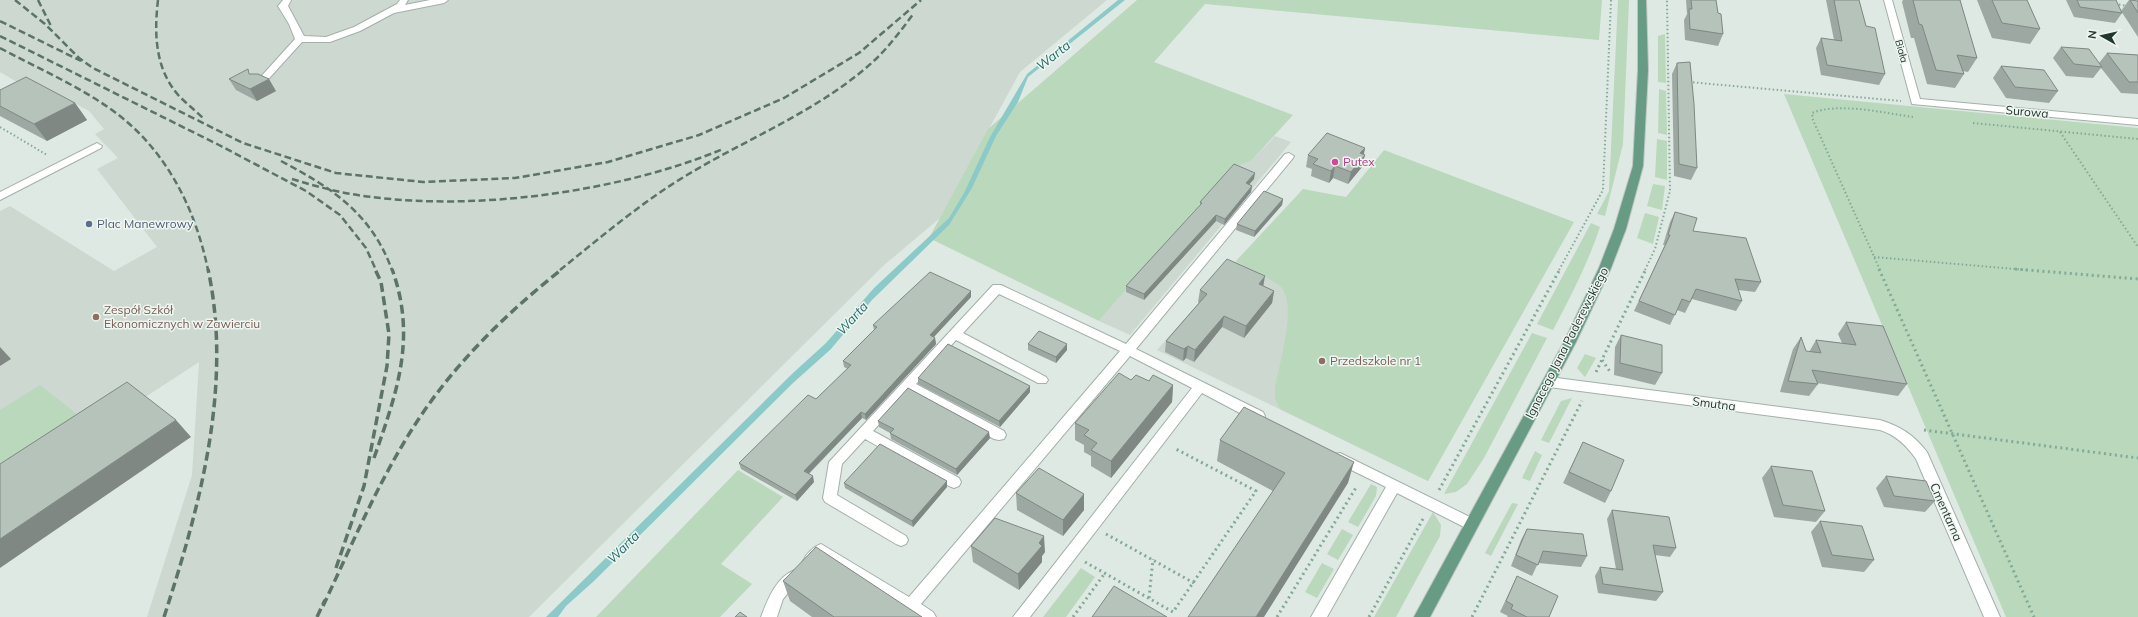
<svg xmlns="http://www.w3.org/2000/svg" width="2138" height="617" font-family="Mulish,sans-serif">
  <rect width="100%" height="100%" fill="#dfe9e3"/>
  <!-- built -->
  <path fill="#cdd8d1" d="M 0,0 L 1107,0 L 1020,72 L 940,218 L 883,266 L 529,617 L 147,617 L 192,475 L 199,362 L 0,492 L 0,211 L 10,206 L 114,271 L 157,247 L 97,169 L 118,158 L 95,134 L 104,129 L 89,111 L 37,83 L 27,88 L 0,72 Z
    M 1275,136 L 1291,142 L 1130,335 L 1099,321 L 1231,168 L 1251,161 Z
    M 1236,261 L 1490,371 L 1428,481 L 1157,350 Z"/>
  <!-- green -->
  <path fill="#bad8bc" d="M 1137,0 L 1602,0 L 1599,40 L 1205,4 L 1154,62 L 1293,115 L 1251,161 L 1231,168 L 1099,321 L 929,238 L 988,129 Z
    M 1618,0 L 1629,0 L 1623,144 L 1605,216 L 1597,214 L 1609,191 Z
    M 1665,34 L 1666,83 L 1658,82 L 1658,36 Z
    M 1659,89 L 1666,91 L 1667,135 L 1658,133 Z
    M 1784,94 L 2138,128 L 2138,617 L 2006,617 Z
    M 1657,139 L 1667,141 L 1667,180 L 1655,177 Z
    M 1384,150 L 1574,222 L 1428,481 L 1280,409 L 1275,398 L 1275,388 C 1279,365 1297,307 1282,288 C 1276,281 1246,267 1236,261 L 1303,189 L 1346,197 Z
    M 1653,184 L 1665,186 L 1662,210 L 1647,206 Z
    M 1645,213 L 1659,217 L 1653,244 L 1637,238 Z
    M 1591,223 L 1600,227 C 1588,263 1571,296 1553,330 L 1537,324 Z
    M 1532,333 L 1547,338 L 1484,458 L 1467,484 L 1456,492 L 1444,494 Z
    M 1585,354 L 1596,358 L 1585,377 L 1577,368 Z
    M 40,385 L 78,415 L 0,465 L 0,410 Z
    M 1572,398 L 1549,443 L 1541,440 L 1561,401 Z
    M 1535,451 L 1542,455 L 1530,481 L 1522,478 Z
    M 738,470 L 783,497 L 721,564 L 752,584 L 720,617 L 596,617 Z
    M 1371,484 L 1377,487 L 1376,496 L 1358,527 L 1348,522 Z
    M 1512,503 L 1518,504 L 1491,556 L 1485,553 Z
    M 1433,512 L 1441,525 L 1440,536 L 1396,617 L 1374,617 Z
    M 1342,529 L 1353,535 L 1338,560 L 1327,554 Z
    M 1322,563 L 1334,569 L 1317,598 L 1305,592 Z
    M 1081,568 L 1095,577 L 1066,617 L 1043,617 Z"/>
  <!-- water -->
  <path fill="#8bcac8" d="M 1118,0 L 1125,0 L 1028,77 L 1018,102 L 996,136 L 972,188 L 949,225 L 872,300 L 831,349 L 793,383 L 594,581 L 566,606 L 558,617 L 546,617 L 793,373 L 826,343 L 874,288 L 949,218 L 964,193 L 990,137 L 1027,74 Z"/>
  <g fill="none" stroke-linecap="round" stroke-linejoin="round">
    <!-- minor casing -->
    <g stroke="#a3b0a9" stroke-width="2">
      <path id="minor" d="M 283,0 L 291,0 L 288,6 L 304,36 L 326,37 L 354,27 L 397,4 L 400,0 L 408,0 L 405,5 L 430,0 L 448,0 L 444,3 L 394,13 L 360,31 L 330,42 L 302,42 L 263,85 L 257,85 L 257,81 L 295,39 L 289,24 L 278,6 Z
        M 1884,0 L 1892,0 L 1920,99 L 2138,119 L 2138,125 L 1912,104 Z
        M 97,143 L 102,146 L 101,148 L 0,200 L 0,192 Z
        M 1289,153 L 1294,156 L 1293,158 L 1136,349 L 1263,412 L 1265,416 L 1263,420 L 1253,420 L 1202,393 L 1030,617 L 1013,617 L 1192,388 L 1130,356 L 921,604 L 933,612 L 936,617 L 915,617 L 822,558 C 816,564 813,568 805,565 L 803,561 C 806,554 813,547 821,544 L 909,597 L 1120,351 L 999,294 L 963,333 L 1046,377 L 1048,380 L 1046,383 L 1038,383 L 956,340 L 916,384 L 1004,431 L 1006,435 L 1004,439 L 999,440 L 994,439 L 909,392 L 873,431 L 959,478 L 961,482 L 959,486 L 954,488 L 949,486 L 865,439 L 842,464 L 837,495 L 906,536 L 908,540 L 906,544 L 901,546 L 896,544 L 825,502 L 823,498 L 829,462 L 993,285 L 1001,285 L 1126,344 L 1285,154 Z
        M 1549,377 L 1880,420 C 1900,426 1914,435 1927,452 L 2000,617 L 1984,617 L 1916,459 C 1907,446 1896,435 1880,430 L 1549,387 L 1545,385 L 1543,382 L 1545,379 Z
        M 1340,453 L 1476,520 L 1478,524 L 1476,528 L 1471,530 L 1466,528 L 1397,493 L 1327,617 L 1311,617 L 1386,487 L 1335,462 L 1333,458 L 1335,454 Z
        M 795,570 L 800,571 L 802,576 L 783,599 L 777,617 L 761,617 C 768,599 776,577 795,570 Z"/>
    </g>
    <!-- major casing -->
    <g stroke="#bdc3c0" stroke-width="2">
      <path id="major" d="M 1638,0 L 1646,0 L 1648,70 L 1643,166 L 1626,229 L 1611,268 L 1576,342 L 1430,617 L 1414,617 L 1564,342 L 1599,268 L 1614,229 L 1633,166 L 1638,70 Z"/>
    </g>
    <!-- path-far1 -->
    <path stroke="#82aa96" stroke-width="2" stroke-dasharray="1.5 2.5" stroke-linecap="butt" d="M 2115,4 L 2128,6
      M 1689,82 L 1901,101
      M 1973,123 L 2138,139
      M 0,127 L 47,155
      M 2060,132 L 2138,247
      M 1874,257 L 2027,270
      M 1559,270 L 1603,190 L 1611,0
      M 1645,270 L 1655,249 L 1670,191 L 1667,0
      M 1880,270 L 1813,120 L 1812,113 C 1839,102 1884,113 1913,117"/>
    <!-- path -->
    <path stroke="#82aa96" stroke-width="3" stroke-dasharray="2 3.5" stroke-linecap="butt" d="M 1879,269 L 2034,617
      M 2015,269 L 2138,279
      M 1602,360 L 1611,373
      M 1596,372 L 1646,269
      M 1924,430 L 2138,458
      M 1439,490 L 1560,269
      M 1106,534 L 1194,583
      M 1085,562 L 1173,612 L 1256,491 L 1174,448
      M 1149,598 L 1153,559
      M 1073,617 L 1105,573
      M 1277,617 L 1357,486
      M 1369,617 L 1424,517
      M 1472,617 L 1582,401"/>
    <!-- minor -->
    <use href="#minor" fill="#fff" fill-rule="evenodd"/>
    <!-- major -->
    <use href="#major" fill="#679b84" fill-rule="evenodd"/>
    <!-- rail-far1 -->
    <path stroke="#5c7368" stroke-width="2.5" stroke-dasharray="7 3.5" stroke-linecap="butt" d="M 15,0 L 45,24 L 79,58 L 93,68 L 243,143 L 336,173 L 423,182 L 515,178 L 608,162 L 699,135 L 784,98 L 859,53 L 921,0
      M 38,0 L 52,28
      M 158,0 C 154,34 155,69 179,96 C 187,104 196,111 204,119
      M 0,21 L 81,61
      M 0,36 L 219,145 L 306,191 L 340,215 L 366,248 L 376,270
      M 0,48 C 37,68 77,85 112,110 C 165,148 195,207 208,270
      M 281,161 C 332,188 371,213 392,270
      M 292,179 C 318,187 344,194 372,197 C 481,211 622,191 723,149
      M 560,270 C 601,237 642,202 687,175 C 750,137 823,109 877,58 C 891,44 903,28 914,13"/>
    <!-- rail -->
    <path stroke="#5c7368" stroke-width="3.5" stroke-dasharray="9 4.5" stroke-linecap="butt" d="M 374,458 C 397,392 417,338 392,269
      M 336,568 L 364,486 L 387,366 L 389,334 L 381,282 L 375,269
      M 323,606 C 358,532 390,453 441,388 C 476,343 518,304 562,269
      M 164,617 C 200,506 233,386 208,269
      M 317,617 L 325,600"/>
  </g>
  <!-- wall -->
  <path fill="#9ca8a1" d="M 1686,0 L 1716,0 L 1718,13 L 1723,34 L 1718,46 L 1685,40 L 1684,20 L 1687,14 Z
    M 1824,0 L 1859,0 L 1866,26 L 1885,74 L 1879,85 L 1821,75 L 1816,48 L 1821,38 L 1834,40 L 1826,0 Z
    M 1903,0 L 1960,0 L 1977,58 L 1968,72 L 1962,71 L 1964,74 L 1955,88 L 1927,84 L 1914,38 L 1911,38 L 1902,2 Z
    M 1977,0 L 2027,0 L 2040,29 L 2030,44 L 1992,38 Z
    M 2066,0 L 2116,0 L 2122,13 L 2115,23 L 2074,17 Z
    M 2129,0 L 2138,1 L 2138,37 L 2121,11 Z
    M 2061,47 L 2099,63 L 2107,53 L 2138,55 L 2138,94 L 2121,93 L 2101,68 L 2093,78 L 2066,76 L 2053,58 Z
    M 1677,63 L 1697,168 L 1691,180 L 1674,176 L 1672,74 Z
    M 2001,66 L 2058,91 L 2049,103 L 2006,98 L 1993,78 Z
    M 252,74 L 276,91 L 257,101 L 236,90 L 229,79 Z
    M 0,90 L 75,103 L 87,120 L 47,141 L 0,116 Z
    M 1365,148 L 1362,167 L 1348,184 L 1333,178 L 1329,183 L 1311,176 L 1312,169 L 1306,167 L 1308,155 Z
    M 1254,179 L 1249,184 L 1252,186 L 1251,192 L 1224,225 L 1216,221 L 1144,300 L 1126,292 L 1126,286 L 1200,206 L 1200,202 Z
    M 1283,199 L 1282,205 L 1254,237 L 1236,230 L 1237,224 Z
    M 1675,212 L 1693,231 L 1761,282 L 1755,292 L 1738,290 L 1742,301 L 1736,311 L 1692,299 L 1685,313 L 1677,310 L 1670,325 L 1634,311 L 1665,245 L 1663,245 L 1670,222 Z
    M 1264,287 L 1274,291 L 1272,303 L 1244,338 L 1222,327 L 1194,362 L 1186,358 L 1183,361 L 1165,352 L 1166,341 L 1199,303 L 1198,302 L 1200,290 Z
    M 971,297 L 934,337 L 935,338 L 936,344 L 866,420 L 862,418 L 809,474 L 814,482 L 797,501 L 741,469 L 739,463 L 816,399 L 848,369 L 844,367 L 843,361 L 874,330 L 873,325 Z
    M 1846,322 L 1907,384 L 1898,396 L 1817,383 L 1818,384 L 1809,396 L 1780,392 L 1793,349 L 1801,337 L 1806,351 L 1809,352 L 1816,340 L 1842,343 L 1838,334 Z
    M 1621,335 L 1662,373 L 1655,385 L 1614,375 L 1615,347 Z
    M 1028,344 L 1067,350 L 1056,363 L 1028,350 Z
    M 918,378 L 1030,392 L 1000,427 L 918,384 Z
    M 1131,380 L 1149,381 L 1173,385 L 1172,402 L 1111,478 L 1091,466 L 1091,456 L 1084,452 L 1084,445 L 1075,440 L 1075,423 Z
    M 878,421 L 990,438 L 957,475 L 891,439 L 890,433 L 879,427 Z
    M 1220,440 L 1348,483 L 1273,491 L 1217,461 Z
    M 1583,442 L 1611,491 L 1605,503 L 1563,483 Z
    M 1771,466 L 1825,511 L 1816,522 L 1774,517 L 1762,478 Z
    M 1886,476 L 1935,501 L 1925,512 L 1884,507 L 1876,488 Z
    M 947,481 L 947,487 L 913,527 L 845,488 L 844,483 Z
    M 1016,493 L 1084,510 L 1063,536 L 1017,510 Z
    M 1612,510 L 1676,548 L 1670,557 L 1655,555 L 1663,592 L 1656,601 L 1598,593 L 1595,576 L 1600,567 L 1616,569 L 1607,519 Z
    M 1820,521 L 1874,560 L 1864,572 L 1822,567 L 1811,532 Z
    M 1527,529 L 1587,556 L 1581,567 L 1538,563 L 1532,576 L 1511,566 L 1521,540 Z
    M 971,546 L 1045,552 L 1042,556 L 1042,562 L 1019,590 L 973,562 Z
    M 1517,576 L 1549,617 L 1507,617 L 1508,616 L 1500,612 Z
    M 783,581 L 922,617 L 812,617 L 790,601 Z"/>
  <!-- shaded-wall -->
  <path fill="#7f8883" d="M 269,79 L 276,91 L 257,101 L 250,89 Z
    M 75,103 L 87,120 L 47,141 L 34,124 Z
    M 1365,148 L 1363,157 L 1365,155 L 1362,167 L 1348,184 L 1351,172 L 1360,153 Z
    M 1335,166 L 1333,178 L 1329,183 L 1331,171 Z
    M 1255,173 L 1254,179 L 1245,189 L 1246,183 Z
    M 1252,186 L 1251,192 L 1224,225 L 1225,219 Z
    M 1283,199 L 1282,205 L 1254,237 L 1255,231 Z
    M 1216,215 L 1216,221 L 1144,300 L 1144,294 Z
    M 1265,276 L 1263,288 L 1259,284 Z
    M 971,291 L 971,297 L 930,341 L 930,335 Z
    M 1274,291 L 1272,303 L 1244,338 L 1246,326 Z
    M 1224,316 L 1222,327 L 1194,362 L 1195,350 Z
    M 935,338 L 936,344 L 866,420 L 865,414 Z
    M 1067,344 L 1067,350 L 1056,363 L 1056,357 Z
    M 1188,346 L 1186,358 L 1183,361 L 1184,349 Z
    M 0,347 L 11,359 L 0,366 Z
    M 1173,385 L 1172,402 L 1111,478 L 1111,461 Z
    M 1030,386 L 1030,392 L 1000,427 L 999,421 Z
    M 861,412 L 862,418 L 805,477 L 804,471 Z
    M 176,420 L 191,437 L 0,568 L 0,539 Z
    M 989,432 L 990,438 L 957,475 L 956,469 Z
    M 1354,462 L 1348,483 L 1264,617 L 1256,617 Z
    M 813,476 L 814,482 L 797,501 L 795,495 Z
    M 947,481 L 947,487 L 913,527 L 912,521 Z
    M 1084,494 L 1084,510 L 1063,536 L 1063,520 Z
    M 1044,536 L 1045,552 L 1042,556 L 1042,562 L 1019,590 L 1018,574 L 1039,543 Z"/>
  <!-- building -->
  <path fill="#b5c3bb" stroke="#7f8883" d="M 1691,0 L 1716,0 L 1718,13 L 1721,14 L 1723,34 L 1690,29 L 1689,9 L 1692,9 Z
    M 1834,0 L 1859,0 L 1866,26 L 1875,28 L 1885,74 L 1827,65 L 1821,38 L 1842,41 Z
    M 1913,0 L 1960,0 L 1977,58 L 1957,55 L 1964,74 L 1936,70 L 1922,25 L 1919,24 Z
    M 1992,0 L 2027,0 L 2040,29 L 2002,23 Z
    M 2077,0 L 2116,0 L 2122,13 L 2080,7 Z
    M 2130,0 L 2138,1 L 2138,13 Z
    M 2061,47 L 2089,49 L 2102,67 L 2074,64 Z
    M 2107,53 L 2138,55 L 2138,82 L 2129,82 Z
    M 1690,62 L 1694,104 L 1697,168 L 1679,164 L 1677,63 Z
    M 2001,66 L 2044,70 L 2058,91 L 2015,87 Z
    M 248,69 L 249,74 L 258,74 L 269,79 L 250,89 L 229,79 Z
    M 26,77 L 75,103 L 34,124 L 0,106 L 0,90 Z
    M 1327,133 L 1365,148 L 1360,153 L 1365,155 L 1351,172 L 1335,166 L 1331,171 L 1313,164 L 1318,159 L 1308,155 Z
    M 1234,164 L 1255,173 L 1246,183 L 1252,186 L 1225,219 L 1216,215 L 1144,294 L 1126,286 L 1202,203 L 1200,202 Z
    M 1264,191 L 1283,199 L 1255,231 L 1237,224 Z
    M 1675,212 L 1697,218 L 1693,231 L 1746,238 L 1761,282 L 1735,279 L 1742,301 L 1696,289 L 1690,302 L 1682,299 L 1675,315 L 1639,301 L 1670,235 L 1668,235 Z
    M 1227,259 L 1265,276 L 1259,284 L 1274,291 L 1246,326 L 1224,316 L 1195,350 L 1188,346 L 1184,349 L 1166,341 L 1207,294 L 1200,290 Z
    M 930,272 L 971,291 L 930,335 L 935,338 L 865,414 L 861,412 L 804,471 L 813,476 L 795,495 L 739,463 L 808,395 L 816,399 L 851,365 L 843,361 L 877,327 L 873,325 Z
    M 1846,322 L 1883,326 L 1907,384 L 1812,370 L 1818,384 L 1788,381 L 1801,337 L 1806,351 L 1821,353 L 1816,340 L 1856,345 Z
    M 1039,331 L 1067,344 L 1056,357 L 1028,344 Z
    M 1621,335 L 1662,345 L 1662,373 L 1620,363 Z
    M 948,344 L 1030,386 L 999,421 L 918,378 Z
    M 1119,373 L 1131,380 L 1136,375 L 1149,381 L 1153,375 L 1173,385 L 1111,461 L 1091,450 L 1097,443 L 1084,435 L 1089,430 L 1075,423 Z
    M 127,382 L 176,420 L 0,539 L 0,464 Z
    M 908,388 L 989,432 L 956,469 L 890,433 L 894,429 L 878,421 Z
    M 1244,407 L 1354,462 L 1256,617 L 1188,617 L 1285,473 L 1220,440 Z
    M 1583,442 L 1624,460 L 1611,491 L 1569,472 Z
    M 880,444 L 947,481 L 912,521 L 844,483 Z
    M 1771,466 L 1812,471 L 1825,511 L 1783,505 Z
    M 1039,468 L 1084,494 L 1063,520 L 1016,493 Z
    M 1886,476 L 1926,481 L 1935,501 L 1894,496 Z
    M 1612,510 L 1669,517 L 1676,548 L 1653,545 L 1663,592 L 1603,584 L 1600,567 L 1623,570 Z
    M 995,518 L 1044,536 L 1039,543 L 1042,546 L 1018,574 L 971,546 Z
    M 1820,521 L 1862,526 L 1874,560 L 1832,555 Z
    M 1527,529 L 1583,534 L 1587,556 L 1543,551 L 1538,565 L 1516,555 Z
    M 816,547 L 922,617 L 834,617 L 783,581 Z
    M 1517,576 L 1558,596 L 1549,617 L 1527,617 L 1511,609 L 1513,605 L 1506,601 Z
    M 1114,586 L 1167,617 L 1092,617 Z
    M 740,612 L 747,617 L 735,617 Z"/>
  <!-- markers -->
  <circle fill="#d1479c" stroke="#eff6f1" stroke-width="1.5" cx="1335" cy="162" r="4"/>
  <circle fill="#5c6f8a" stroke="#eff6f1" stroke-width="1.5" cx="89" cy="224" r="4"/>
  <g fill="#8d6e63" stroke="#eff6f1" stroke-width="1.5">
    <circle cx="96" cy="317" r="4"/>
    <circle cx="1322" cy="361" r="4"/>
  </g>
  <g text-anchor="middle" stroke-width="3" stroke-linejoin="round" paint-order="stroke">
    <!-- far-street labels -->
    <g font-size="10" fill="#22372d" stroke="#eff6f1">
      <text transform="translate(1902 51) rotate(75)" y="4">Biała</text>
    </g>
    <!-- street labels -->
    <g font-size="12" fill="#22372d" stroke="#eff6f1">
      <text transform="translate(2027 112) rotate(5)" y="4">Surowa</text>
      <text transform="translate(1567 343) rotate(-63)" y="4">Ignacego Jana Paderewskiego</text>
      <text transform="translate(1714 404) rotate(7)" y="4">Smutna</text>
      <text transform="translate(1946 512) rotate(66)" y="4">Cmentarna</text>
    </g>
    <!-- hotel labels -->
    <g font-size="12" fill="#b23c85" stroke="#eff6f1" text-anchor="start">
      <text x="1343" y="166">Putex</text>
    </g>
    <!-- service labels -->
    <g font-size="12" fill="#4e5e75" stroke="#eff6f1" text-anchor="start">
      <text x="97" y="228">Plac Manewrowy</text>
    </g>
    <!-- education labels -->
    <g font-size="12" fill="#785e54" stroke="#eff6f1" text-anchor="start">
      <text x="104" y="314">Zespół Szkół<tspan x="104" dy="14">Ekonomicznych w Zawierciu</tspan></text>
      <text x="1330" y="365">Przedszkole nr 1</text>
    </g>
    <!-- water labels -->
    <g font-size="13" font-style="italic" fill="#226d6c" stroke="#eff6f1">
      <text transform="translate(1053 55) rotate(-38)" y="5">Warta</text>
      <text transform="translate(852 318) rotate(-48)" y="5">Warta</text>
      <text transform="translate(623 547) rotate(-45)" y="5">Warta</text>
    </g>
  </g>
  <!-- north arrow -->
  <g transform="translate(2102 36) rotate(278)" stroke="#eff6f1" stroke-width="3" paint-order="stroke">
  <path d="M0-3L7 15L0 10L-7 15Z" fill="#22372d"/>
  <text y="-6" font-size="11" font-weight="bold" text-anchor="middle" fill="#22372d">N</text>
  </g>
</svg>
